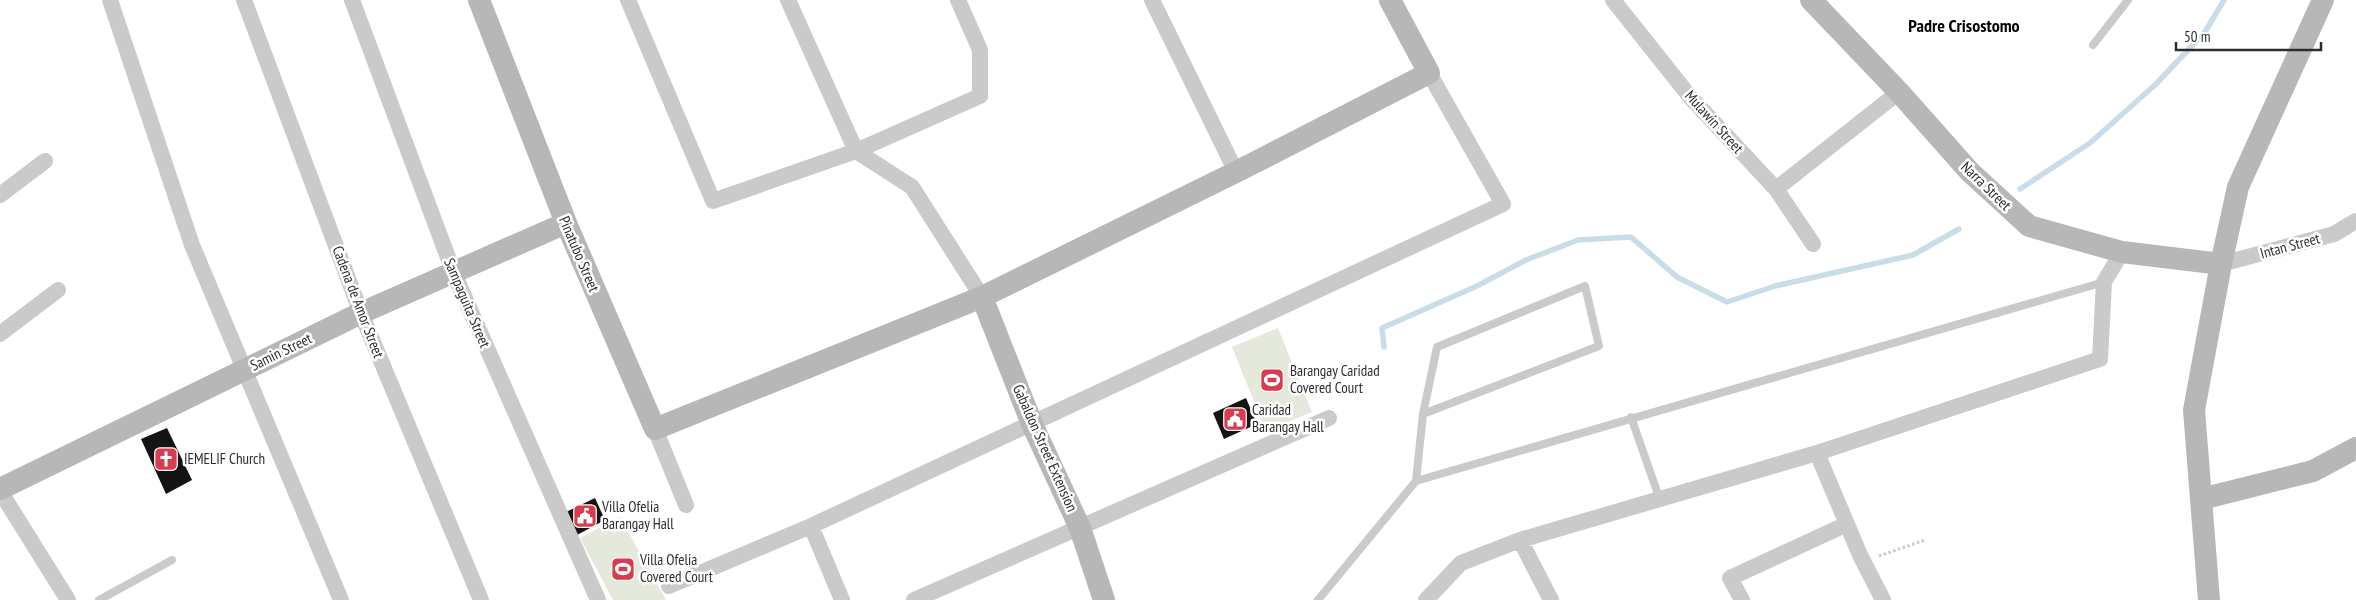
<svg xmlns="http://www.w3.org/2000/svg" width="2356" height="600" font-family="'PT Sans Narrow',sans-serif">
  <rect width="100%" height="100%" fill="#fff"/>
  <!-- green -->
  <path fill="#e4e9db" d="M 1278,328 L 1312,412 L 1266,431 L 1232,347 Z
    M 620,517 L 666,600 L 613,600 L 580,538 Z"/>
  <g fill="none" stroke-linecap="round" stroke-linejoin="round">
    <!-- stream -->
    <path stroke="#c9dde8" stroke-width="5.5" d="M 2020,189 L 2090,143 L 2156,84 L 2205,32 L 2224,0
      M 1384,347 L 1382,328 L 1477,286 L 1526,260 L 1578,240 L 1631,237 L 1677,277 L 1727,302 L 1775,286 L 1913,255 L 1959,229"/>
  </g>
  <!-- building -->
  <path fill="#141414" d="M 1246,398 L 1257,424 L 1224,439 L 1213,413 Z
    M 167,428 L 192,480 L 166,494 L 141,439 Z
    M 595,498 L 605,520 L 577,535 L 566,512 Z"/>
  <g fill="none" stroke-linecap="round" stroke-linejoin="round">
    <!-- path -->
    <path stroke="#cacaca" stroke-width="3" stroke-dasharray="2.5 2.5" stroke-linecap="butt" d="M 1879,556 L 1925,540"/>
    <!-- lane -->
    <path stroke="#cacaca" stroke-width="8" d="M 2093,45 L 2128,0
      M 1631,417 L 1660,500
      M 1416,481 L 1423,414 L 1437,347 L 1585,286 L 1599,346 L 1423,414
      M 99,600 L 172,560
      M 1318,600 L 1416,481 L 2104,282"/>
    <!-- street -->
    <path stroke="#cacaca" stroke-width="16" d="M 110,0 L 192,245 L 341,600
      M 244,0 L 361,313 L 481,600
      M 352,0 L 453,271 L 598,600
      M 628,0 L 713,201 L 856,151 L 980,96 L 980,50 L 958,0
      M 788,0 L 856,151 L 912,187 L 982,297
      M 1152,0 L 1236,172
      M 1613,0 L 1691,98 L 1776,189 L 1813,244
      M 1776,189 L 1899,92
      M 0,195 L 45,161
      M 2221,264 L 2334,234 L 2356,221
      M 0,334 L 58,290
      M 655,429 L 686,505
      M 1817,453 L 1860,555 L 1883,600
      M 0,491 L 68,600
      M 811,526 L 842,600
      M 1520,540 L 1551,600
      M 669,586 L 811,526 L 1503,204 L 1429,73
      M 914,600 L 1329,418
      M 1426,600 L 1461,563 L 1520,540 L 1817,453 L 2100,359 L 2104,282 L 2122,252
      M 1742,600 L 1730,578 L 1847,524"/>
    <!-- secondary -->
    <path stroke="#b7b7b7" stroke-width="22" d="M 479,0 L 566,223 L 655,429 L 982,297 L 1236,172 L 1429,73 L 1390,0
      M 1811,0 L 1899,92 L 1970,172 L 2029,226 L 2122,252 L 2221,264
      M 982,297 L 1032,424 L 1080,528 L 1104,600
      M 0,489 L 361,313 L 566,223
      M 2201,499 L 2313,471 L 2356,448
      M 2209,600 L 2194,410 L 2221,264 L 2238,187 L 2323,0"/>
  </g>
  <!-- icons -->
  <defs>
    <g id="stadium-square" transform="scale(1.25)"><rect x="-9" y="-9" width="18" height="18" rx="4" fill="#d73c4f" stroke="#fff"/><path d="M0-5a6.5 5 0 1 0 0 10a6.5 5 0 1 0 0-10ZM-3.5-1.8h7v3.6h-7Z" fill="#fff"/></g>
    <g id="civic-square" transform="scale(1.25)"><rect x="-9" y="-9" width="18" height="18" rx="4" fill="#d73c4f" stroke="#fff"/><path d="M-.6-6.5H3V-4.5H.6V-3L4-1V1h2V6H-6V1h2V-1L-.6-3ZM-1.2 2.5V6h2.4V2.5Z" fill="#fff"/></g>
    <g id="church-square" transform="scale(1.25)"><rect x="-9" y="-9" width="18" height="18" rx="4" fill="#d73c4f" stroke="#fff"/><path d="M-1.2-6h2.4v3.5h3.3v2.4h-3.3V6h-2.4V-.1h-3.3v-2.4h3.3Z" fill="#fff"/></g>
  </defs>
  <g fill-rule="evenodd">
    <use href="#stadium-square" x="1272" y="380"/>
    <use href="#civic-square" x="1235" y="419"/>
    <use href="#church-square" x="166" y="459"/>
    <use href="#civic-square" x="585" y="516"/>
    <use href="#stadium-square" x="623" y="569"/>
  </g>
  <g text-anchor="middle" stroke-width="5" stroke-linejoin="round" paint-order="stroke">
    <!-- street labels -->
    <g font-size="15" fill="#2d2d2d" stroke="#fff">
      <text transform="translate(1714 122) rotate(48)" y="5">Mulawin Street</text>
      <text transform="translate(1986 186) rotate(44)" y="5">Narra Street</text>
      <text transform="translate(2290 246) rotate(-15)" y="5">Intan Street</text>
      <text transform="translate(579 254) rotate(67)" y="5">Pinatubo Street</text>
      <text transform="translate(358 302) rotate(69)" y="5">Cadena de Amor Street</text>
      <text transform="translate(467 303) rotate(67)" y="5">Sampaguita Street</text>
      <text transform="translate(281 352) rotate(-26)" y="5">Samin Street</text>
      <text transform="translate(1045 448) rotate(66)" y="5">Gabaldon Street Extension</text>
    </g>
    <!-- poi labels -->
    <g font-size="15" fill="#2d2d2d" stroke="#fff" text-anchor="start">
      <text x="1290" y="376">Barangay Caridad<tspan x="1290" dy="17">Covered Court</tspan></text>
      <text x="1252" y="415">Caridad<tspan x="1252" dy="17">Barangay Hall</tspan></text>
      <text x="184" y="464">IEMELIF Church</text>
      <text x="602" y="512">Villa Ofelia<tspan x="602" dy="17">Barangay Hall</tspan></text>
      <text x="640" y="565">Villa Ofelia<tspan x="640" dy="17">Covered Court</tspan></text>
    </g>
    <!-- quarter labels -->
    <g font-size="18" font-weight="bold" fill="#000" stroke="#fff">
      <text x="1964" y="32">Padre Crisostomo</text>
    </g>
  </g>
  <!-- scale -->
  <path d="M2176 42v8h145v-8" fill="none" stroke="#2d2d2d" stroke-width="2.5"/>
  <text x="2184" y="42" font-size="15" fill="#2d2d2d" stroke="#ffffff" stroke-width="4" paint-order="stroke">50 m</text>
</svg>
